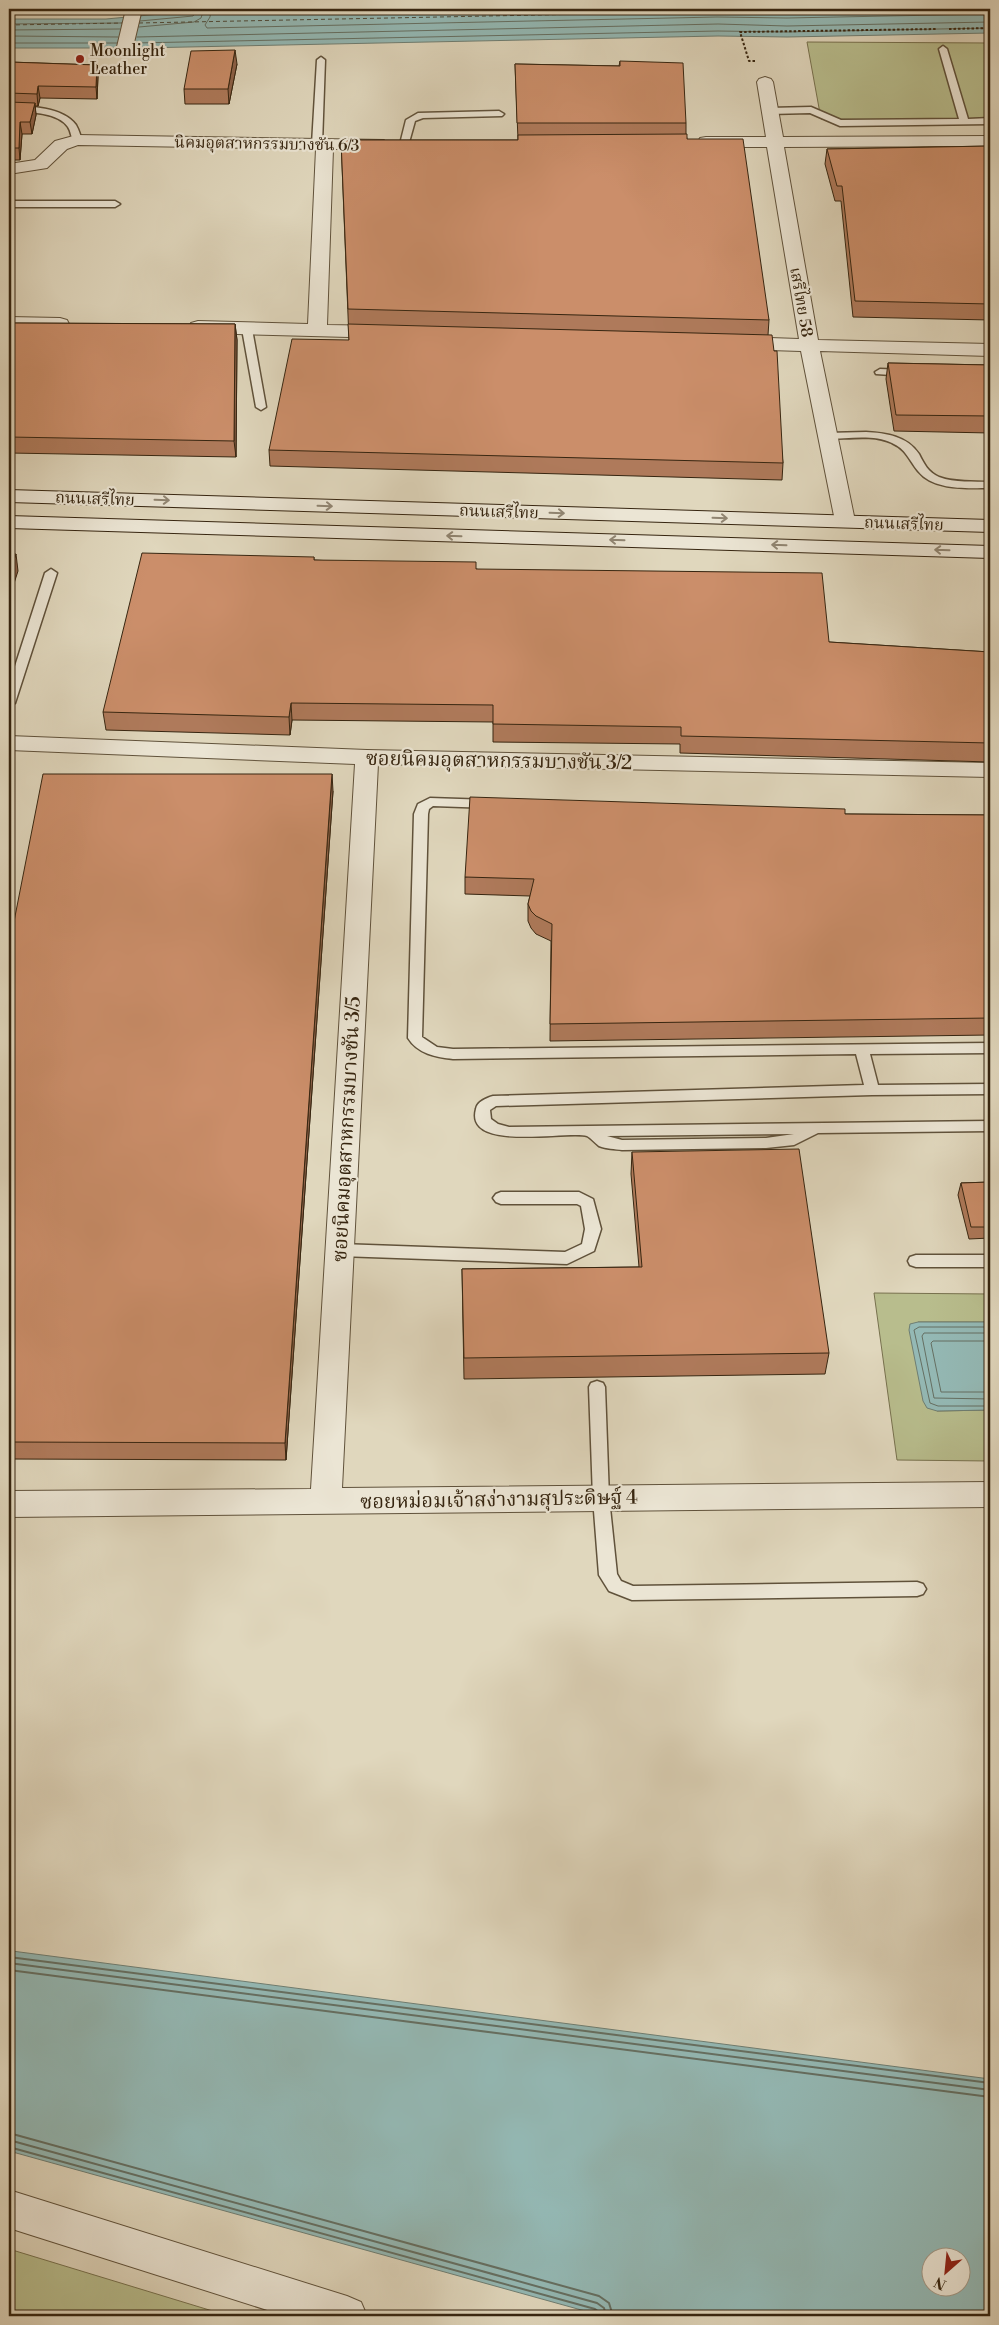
<svg xmlns="http://www.w3.org/2000/svg" width="999" height="2325" font-family="'Libre Bodoni','Noto Serif Thai',serif">
  <rect width="100%" height="100%" fill="#e0d7bd"/>
  <filter id="stains"><feTurbulence type="fractalNoise" baseFrequency=".004" numOctaves="4"/><feColorMatrix values="0 0 0 0 .2 0 0 0 0 .09 0 0 0 0 .02 0 0 0 .5 -.17"/></filter>
  <radialGradient id="worn" r=".72"><stop offset=".6" stop-color="#630" stop-opacity="0"/><stop offset="1" stop-color="#630" stop-opacity=".3"/></radialGradient>
  <!-- green -->
  <path fill="#b8bd8d" stroke="#77714e" d="M 807,42 L 990,43 L 990,121 L 821,119 Z
    M 874,1293 L 990,1294 L 990,1322 L 918,1322 L 937,1411 L 990,1410 L 990,1461 L 897,1460 Z
    M 9,2249 L 229,2316 L 9,2316 Z"/>
  <!-- water -->
  <path fill="#94b9b5" stroke="#6e7e73" fill-rule="evenodd" d="M 214,9 L 990,9 L 990,33 L 787,37 L 718,36 L 139,48 L 9,48 L 9,19 L 106,19 Z
    M 918,1322 L 990,1322 L 990,1410 L 937,1411 L 927,1408 L 923,1401 L 909,1330 L 910,1324 Z
    M 12,1951 L 990,2079 L 990,2316 L 603,2316 L 9,2151 L 9,1953 ZM 932,2258 L 962,2258 L 962,2288 L 932,2288 Z"/>
  <g fill="none" stroke-linecap="round" stroke-linejoin="round">
    <!-- shore-far1 -->
    <path stroke="#656f62" stroke-width="1" d="M 211,9 L 210,17 L 205,25 L 207,28 L 717,17 L 787,18 L 990,14
      M 140,21 L 193,16 L 198,9
      M 9,24 L 121,23
      M 139,27 L 194,22 L 201,18 L 204,9
      M 9,30 L 120,29
      M 9,36 L 118,37
      M 137,37 L 718,24 L 787,26 L 990,22
      M 9,43 L 117,43
      M 135,43 L 718,31 L 787,32 L 990,28
      M 990,1327 L 919,1327 L 914,1330 L 930,1403 L 938,1406 L 990,1406
      M 990,1333 L 924,1333 L 922,1336 L 934,1398 L 990,1399
      M 990,1341 L 933,1341 L 931,1343 L 941,1392 L 990,1392"/>
    <!-- shore -->
    <path stroke="#656f62" stroke-width="2" d="M 9,1957 L 990,2083
      M 9,1963 L 990,2090
      M 9,1970 L 990,2097
      M 9,2133 L 599,2296 L 609,2303 L 613,2316
      M 9,2140 L 597,2303 L 604,2308 L 606,2316
      M 9,2147 L 595,2309 L 599,2312 L 599,2316"/>
    <!-- ferry -->
    <path stroke="#4e4a39" stroke-width="1" stroke-dasharray="4 3" stroke-linecap="butt" d="M 139,23 L 838,9
      M 9,25 L 123,23"/>
    <!-- service casing -->
    <g stroke="#60523b" stroke-width="3">
      <path id="service" d="M 943,46 L 947,49 L 968,119 L 990,118 L 990,124 L 840,126 L 810,113 L 769,114 L 764,111 L 769,108 L 811,107 L 841,120 L 959,119 L 939,49 Z
        M 321,57 L 325,60 L 322,144 L 317,147 L 312,144 L 317,60 Z
        M 9,106 C 29,106 63,107 76,125 C 79,130 80,135 82,140 L 74,142 C 71,138 71,131 68,127 C 57,111 26,112 9,112 Z
        M 499,111 L 504,114 L 502,116 L 423,118 L 415,121 L 408,146 L 400,144 L 406,120 L 418,113 Z
        M 9,201 L 115,201 L 120,204 L 115,207 L 9,207 Z
        M 247,326 L 252,329 L 266,407 L 261,410 L 256,407 L 242,329 Z
        M 880,369 L 906,370 L 911,373 L 906,376 L 876,374 L 875,372 Z
        M 866,432 C 886,433 907,436 919,454 C 924,464 928,472 939,477 C 955,483 974,481 990,482 L 990,488 C 967,488 934,491 918,471 C 909,460 906,449 892,443 C 873,434 848,439 827,439 L 822,436 L 827,433 Z
        M 51,569 L 57,573 L 15,703 L 9,707 L 9,685 L 45,573 Z
        M 430,798 L 490,800 L 496,804 L 490,808 L 433,806 L 429,809 L 428,814 L 422,1037 L 437,1047 L 453,1049 L 990,1043 L 990,1053 L 870,1054 L 878,1085 L 990,1084 L 990,1094 L 872,1095 L 496,1106 L 490,1110 L 491,1119 L 498,1124 L 509,1127 L 990,1121 L 990,1131 L 818,1133 L 794,1145 L 766,1148 L 622,1150 C 615,1149 606,1149 599,1146 C 595,1143 591,1138 587,1136 C 569,1130 464,1153 476,1109 C 477,1102 486,1098 493,1096 L 864,1085 L 856,1054 L 453,1059 C 436,1057 418,1054 408,1038 L 414,814 L 418,804 ZM 794,1134 L 766,1138 L 622,1140 L 607,1136 Z
        M 501,1192 L 579,1192 L 593,1199 L 601,1229 L 594,1251 L 567,1264 L 340,1256 L 335,1254 L 332,1250 L 335,1246 L 340,1244 L 565,1252 L 582,1244 L 585,1229 L 581,1206 L 577,1204 L 501,1204 L 496,1202 L 493,1198 L 496,1194 Z
        M 916,1255 L 990,1255 L 990,1267 L 916,1267 L 910,1265 L 908,1261 L 910,1257 Z
        M 597,1381 L 603,1383 L 605,1387 L 609,1498 L 617,1574 L 621,1581 L 633,1586 L 917,1582 L 923,1584 L 926,1589 L 923,1594 L 917,1596 L 632,1600 L 609,1591 L 599,1575 L 593,1498 L 589,1387 L 591,1383 Z"/>
    </g>
    <!-- minor casing -->
    <g stroke="#60523b" stroke-width="2">
      <path id="minor" d="M 126,9 L 142,9 L 132,51 L 130,54 L 118,54 L 116,51 Z
        M 765,77 L 771,79 L 773,82 L 783,137 L 990,136 L 990,146 L 784,147 L 818,340 L 990,344 L 990,356 L 820,351 L 855,521 L 852,525 L 845,527 L 838,525 L 835,521 L 801,351 L 735,349 L 728,347 L 725,343 L 728,339 L 735,337 L 799,339 L 767,147 L 706,147 L 700,146 L 698,142 L 700,138 L 706,137 L 766,137 L 757,82 L 759,79 Z
        M 77,135 L 384,140 L 386,144 L 384,148 L 378,149 L 333,149 L 327,325 L 387,326 L 394,328 L 396,332 L 394,336 L 387,338 L 198,333 L 191,331 L 189,327 L 191,323 L 198,321 L 308,324 L 316,149 L 78,145 L 67,149 L 47,168 L 9,174 L 9,164 L 35,160 L 55,141 Z
        M 9,317 L 60,318 L 67,320 L 69,324 L 67,328 L 60,330 L 9,329 Z
        M 9,736 L 367,750 L 990,763 L 990,777 L 378,764 L 342,1488 L 990,1482 L 990,1507 L 9,1517 L 9,1491 L 311,1489 L 355,764 L 9,750 Z
        M 9,2190 L 347,2296 L 361,2302 L 367,2316 L 286,2316 L 9,2228 Z"/>
    </g>
    <!-- secondary casing -->
    <g stroke="#362510" stroke-width="2">
      <path id="secondary" d="M 9,490 L 990,520 L 990,532 L 9,502 Z
        M 9,516 L 990,546 L 990,558 L 9,528 Z"/>
    </g>
    <!-- path -->
    <path stroke="#362510" stroke-width="2" stroke-dasharray="2.5 2" stroke-linecap="butt" d="M 949,29 L 990,28
      M 755,61 L 749,61 L 740,32 L 937,29"/>
    <!-- service -->
    <use href="#service" fill="#ebe5d4" fill-rule="evenodd"/>
    <!-- minor -->
    <use href="#minor" fill="#ebe5d4" fill-rule="evenodd"/>
    <!-- secondary -->
    <use href="#secondary" fill="#ebe5d4" fill-rule="evenodd"/>
  </g>
  <!-- wall -->
  <path fill="#af7a5b" stroke="#362510" d="M 620,61 L 686,123 L 686,134 L 687,139 L 769,320 L 768,335 L 783,463 L 782,480 L 270,466 L 269,450 L 349,340 L 341,140 L 518,140 L 515,64 L 619,66 Z
    M 9,62 L 97,65 L 98,76 L 97,99 L 40,98 L 38,106 L 35,106 L 36,115 L 32,134 L 22,134 L 20,160 L 9,160 Z
    M 237,64 L 229,104 L 185,104 L 184,89 Z
    M 990,146 L 990,320 L 853,317 L 841,201 L 835,201 L 825,164 L 827,149 Z
    M 9,323 L 235,324 L 237,340 L 236,457 L 9,453 Z
    M 888,363 L 990,365 L 990,433 L 894,431 L 886,379 Z
    M 314,557 L 314,560 L 476,569 L 829,642 L 990,652 L 990,762 L 680,753 L 680,744 L 493,742 L 493,722 L 292,720 L 290,735 L 106,730 L 103,712 Z
    M 333,791 L 286,1460 L 9,1459 L 9,947 Z
    M 845,814 L 990,815 L 990,1035 L 550,1041 L 551,941 L 536,934 L 531,928 L 528,921 L 528,904 L 530,896 L 465,894 L 465,877 Z
    M 632,1152 L 829,1353 L 825,1374 L 464,1379 L 462,1269 L 639,1267 L 631,1174 Z
    M 990,1182 L 990,1241 L 990,1238 L 969,1239 L 958,1195 L 961,1183 Z"/>
  <!-- shaded-wall -->
  <path fill="#8e634a" stroke="#362510" d="M 235,50 L 237,64 L 229,104 L 228,89 Z
    M 97,65 L 98,76 L 97,99 L 96,87 Z
    M 38,86 L 40,98 L 38,106 L 37,94 Z
    M 35,103 L 36,115 L 32,134 L 30,122 Z
    M 20,122 L 22,134 L 20,160 L 19,148 Z
    M 235,324 L 237,340 L 236,457 L 234,441 Z
    M 16,554 L 18,571 L 9,599 L 9,574 Z
    M 291,703 L 292,720 L 290,735 L 289,717 Z
    M 332,774 L 333,791 L 286,1460 L 285,1443 Z"/>
  <!-- building -->
  <path fill="#cb8e6a" stroke="#362510" d="M 235,50 L 228,89 L 184,89 L 191,51 Z
    M 620,61 L 683,63 L 686,123 L 517,123 L 515,64 L 620,66 Z
    M 9,62 L 97,65 L 96,87 L 38,86 L 37,94 L 9,93 Z
    M 9,102 L 35,103 L 30,122 L 20,122 L 19,148 L 9,148 Z
    M 687,134 L 687,139 L 743,139 L 769,320 L 348,309 L 341,140 L 518,140 L 518,135 Z
    M 990,146 L 990,304 L 855,301 L 842,186 L 837,186 L 827,149 Z
    M 9,323 L 235,324 L 234,441 L 9,437 Z
    M 348,324 L 772,335 L 774,351 L 777,351 L 783,463 L 269,450 L 292,339 L 349,340 Z
    M 888,363 L 990,365 L 990,416 L 896,415 Z
    M 142,553 L 314,557 L 314,560 L 476,562 L 476,569 L 822,573 L 829,642 L 990,652 L 990,743 L 681,736 L 681,727 L 493,724 L 493,705 L 291,703 L 289,717 L 103,712 Z
    M 9,554 L 16,554 L 9,574 Z
    M 43,774 L 332,774 L 285,1443 L 9,1442 L 9,964 L 11,953 L 9,953 L 9,947 Z
    M 470,797 L 845,809 L 845,814 L 990,815 L 990,1018 L 550,1024 L 552,924 L 536,916 L 531,911 L 528,904 L 534,879 L 465,877 Z
    M 799,1149 L 829,1353 L 464,1358 L 462,1269 L 642,1267 L 632,1152 Z
    M 990,1182 L 990,1227 L 971,1227 L 961,1183 Z"/>
  <!-- one-way arrows -->
  <defs><path id="oneway-shaft" d="M-6 0H5M1.5-3L5.5 0L1.5 3" fill="none" stroke-width="1.6" stroke-linecap="round" stroke-linejoin="round" transform="scale(1.25)"/></defs>
  <g stroke="#908572">
    <use href="#oneway-shaft" transform="translate(162 500) rotate(2)"/>
    <use href="#oneway-shaft" transform="translate(325 506) rotate(2)"/>
    <use href="#oneway-shaft" transform="translate(557 513) rotate(2)"/>
    <use href="#oneway-shaft" transform="translate(720 518) rotate(2)"/>
    <use href="#oneway-shaft" transform="translate(454 536) rotate(-178)"/>
    <use href="#oneway-shaft" transform="translate(617 540) rotate(-178)"/>
    <use href="#oneway-shaft" transform="translate(779 545) rotate(-178)"/>
    <use href="#oneway-shaft" transform="translate(942 550) rotate(-178)"/>
  </g>
  <!-- markers -->
  <circle fill="#8f2418" stroke="#ebe5d4" stroke-width="2" cx="80" cy="59" r="5"/>
  <g text-anchor="middle" stroke-width="4.5" stroke-linejoin="round" paint-order="stroke">
    <!-- far-poi labels -->
    <g font-size="16" fill="#362510" stroke="#ebe5d4" text-anchor="start">
      <text x="90" y="56">Moonlight<tspan x="90" dy="18">Leather</tspan></text>
    </g>
    <!-- far-street labels -->
    <g font-size="16" fill="#362510" stroke="#ebe5d4">
      <text transform="translate(267 143) rotate(1)" y="6">นิคมอุตสาหกรรมบางชัน 6/3</text>
      <text transform="translate(802 302) rotate(80)" y="6">เสรีไทย 58</text>
      <text transform="translate(95 498) rotate(2)" y="6">ถนนเสรีไทย</text>
      <text transform="translate(499 511) rotate(2)" y="6">ถนนเสรีไทย</text>
      <text transform="translate(904 523) rotate(2)" y="6">ถนนเสรีไทย</text>
    </g>
    <!-- street labels -->
    <g font-size="20" fill="#362510" stroke="#ebe5d4">
      <text transform="translate(499 760) rotate(1)" y="7">ซอยนิคมอุตสาหกรรมบางชัน 3/2</text>
      <text transform="translate(346 1129) rotate(-87)" y="7">ซอยนิคมอุตสาหกรรมบางชัน 3/5</text>
      <text transform="translate(499 1499) rotate(-1)" y="7">ซอยหม่อมเจ้าสง่างามสุประดิษฐ์ 4</text>
    </g>
  </g>
  <!-- margin -->
  <rect width="999" height="2325" fill="none" stroke="#e0d7bd" stroke-width="30"/>
  <rect x="10" y="10" width="979" height="2305" fill="none" stroke="#362510" stroke-width="2.5"/>
  <rect x="15" y="15" width="969" height="2295" fill="none" stroke="#362510"/>
  <!-- north arrow -->
  <g transform="translate(946 2272) rotate(207)"><circle r="24" fill="#ebe5d4" stroke="#a39886"/>
  <path d="M0-4L9 19L0 12L-9 19Z" fill="#8f2418"/>
  <text y="-8" font-size="14" font-weight="bold" text-anchor="middle" fill="#362510">N</text>
  </g>
  <rect width="100%" height="100%" filter="url(#stains)"/>
  <rect width="100%" height="100%" fill="url(#worn)"/>
</svg>
